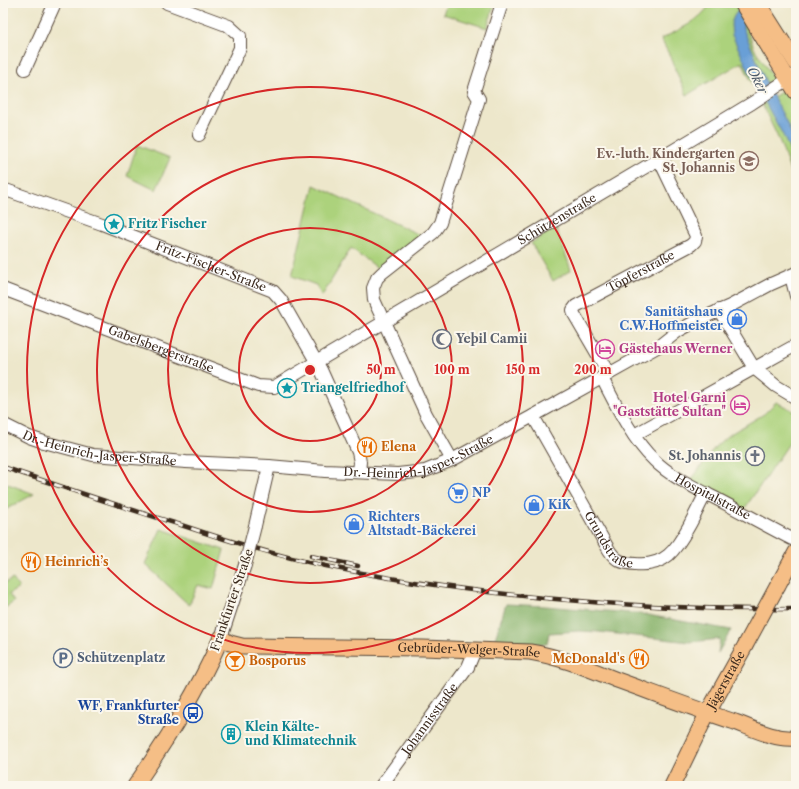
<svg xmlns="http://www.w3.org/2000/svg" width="799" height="789" font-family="'Libre Caslon Text',serif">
  <rect width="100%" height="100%" fill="#fbf7ec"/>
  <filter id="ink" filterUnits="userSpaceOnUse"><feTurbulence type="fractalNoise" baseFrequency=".025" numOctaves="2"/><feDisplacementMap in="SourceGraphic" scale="8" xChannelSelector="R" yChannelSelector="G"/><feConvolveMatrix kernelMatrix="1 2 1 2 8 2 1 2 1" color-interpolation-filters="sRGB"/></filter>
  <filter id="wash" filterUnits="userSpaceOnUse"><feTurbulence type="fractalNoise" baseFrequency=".012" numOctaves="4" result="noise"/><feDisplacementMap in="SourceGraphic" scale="16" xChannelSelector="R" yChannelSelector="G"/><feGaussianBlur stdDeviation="0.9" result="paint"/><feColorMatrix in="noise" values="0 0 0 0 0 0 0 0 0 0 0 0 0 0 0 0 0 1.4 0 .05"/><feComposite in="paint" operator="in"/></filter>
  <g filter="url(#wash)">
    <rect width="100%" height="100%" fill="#ede7cb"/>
    <!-- green -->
    <path fill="#acd27c" stroke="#747e4d" d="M 447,3 L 495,3 L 487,28 L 443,14 Z
      M 711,3 L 735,3 L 744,20 L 754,48 L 774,79 L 757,93 L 742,62 L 687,95 L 675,69 L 674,64 L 661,39 C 680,29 699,22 711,3 Z
      M 786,89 L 792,93 L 796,100 L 796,188 L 780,142 L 762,104 Z
      M 137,145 L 170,158 L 156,190 L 127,176 Z
      M 314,185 L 422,236 L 379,269 L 351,248 L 322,296 L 316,285 L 292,276 Z
      M 556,228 L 571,270 L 553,281 L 531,243 Z
      M 776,402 L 792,410 L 796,414 L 796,433 L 743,511 L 689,483 L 715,447 L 727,436 L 764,414 Z
      M 3,482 L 34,494 L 3,511 Z
      M 161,529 L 224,550 L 213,589 L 198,585 L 189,605 L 145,564 Z
      M 13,579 L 19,588 L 9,594 L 14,602 L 3,609 L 3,584 Z"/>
    <!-- forest -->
    <path fill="#89b46c" stroke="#626f45" d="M 506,604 L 545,606 L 642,614 L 731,630 L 718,653 L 720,639 L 690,642 L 599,632 L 579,631 L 549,633 L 547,644 L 494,642 Z"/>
    <!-- water -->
    <path fill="#699fd6" stroke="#52647a" d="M 743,4 L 744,20 L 743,28 L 766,82 L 786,121 L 796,144 L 796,165 L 783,135 L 755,84 L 732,35 L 731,24 L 734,16 Z"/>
  </g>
  <g filter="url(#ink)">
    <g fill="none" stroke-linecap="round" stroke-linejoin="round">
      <!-- minor casing -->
      <g stroke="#564638" stroke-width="14">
        <g id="minor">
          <path d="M 167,3 L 229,26 L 240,36 L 240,48 L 199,135"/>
          <path d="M 25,69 L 55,3"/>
          <path id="s1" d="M 3,189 L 102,224 L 273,291 L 281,300 L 321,370 L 358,452 L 360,462 L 359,472"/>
          <path d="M 791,276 L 796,296"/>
          <path id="s2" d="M 3,289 L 258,386 L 274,387 L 659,159 L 752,103 L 796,74"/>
          <path d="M 719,310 L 754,368 L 776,386 L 796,398"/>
          <path id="s3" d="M 609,374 L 574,314 L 573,310 L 576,306 L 691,245 L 695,241 L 696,236 L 659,159"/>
          <path id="s4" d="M 602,378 C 616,405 632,439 654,460 C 670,476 692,486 711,496 C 738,510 765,525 792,539 L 796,540"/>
          <path id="s5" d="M 533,416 L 609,550 C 616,561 622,563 635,564 C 665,567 676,550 689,526 C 695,515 700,504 706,493"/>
          <path id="s6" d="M 3,424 L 29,437 L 44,442 L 93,455 L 186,462 L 269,466 L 325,471 L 398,474 L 425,471 L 452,460 L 533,416 L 659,346 L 678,331 L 700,319 L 730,306 L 771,284 L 796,273"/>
          <path d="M 634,435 L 796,345"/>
          <path d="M 452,460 L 426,414 L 374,300 L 373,288 L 377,278 L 382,273 L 433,233 L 440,223 L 479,99 L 474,91 L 502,3"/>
          <path d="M 255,526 L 269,466"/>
          <path d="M 221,638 L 245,565"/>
          <path id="s7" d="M 381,786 L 468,667 L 475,650"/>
        </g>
      </g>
      <!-- major casing -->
      <g stroke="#564638" stroke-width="17">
        <g id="major">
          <path d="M 742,3 L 796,92"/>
          <path d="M 758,3 L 796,63"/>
          <path d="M 778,585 L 796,552"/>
          <path id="s8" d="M 135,786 C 167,739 198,691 221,638 L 230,643 L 242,646 L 423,648 L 530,652 C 561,657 589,669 617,680 C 656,694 695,709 735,722 C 754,729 775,740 796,738"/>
          <path id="s9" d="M 672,786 L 707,714 L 745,646"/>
        </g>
      </g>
      <!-- minor -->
      <use href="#minor" stroke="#fff" stroke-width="12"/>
      <!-- major -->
      <use href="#major" stroke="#f5be86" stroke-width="15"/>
      <!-- rail casing -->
      <g stroke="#3b2a1e" stroke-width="4.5">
        <path id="rail" d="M 3,467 C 62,487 121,507 181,525 C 229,541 277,556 326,566 C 398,581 471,591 544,598 C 628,606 712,610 796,609
          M 311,556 L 358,566"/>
      </g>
      <!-- rail -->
      <use href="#rail" stroke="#fbf7ec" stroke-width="3" stroke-dasharray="9" stroke-linecap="butt"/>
      <!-- minor-bridge casing -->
      <g stroke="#564638" stroke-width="14" stroke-linecap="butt">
        <path id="minor-bridge" d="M 245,565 L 255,526"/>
      </g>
      <!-- major-bridge casing -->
      <g stroke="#564638" stroke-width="17" stroke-linecap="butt">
        <path id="major-bridge" d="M 745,646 L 778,585"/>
      </g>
      <!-- minor-bridge -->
      <use href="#minor-bridge" stroke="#fff" stroke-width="12"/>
      <!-- major-bridge -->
      <use href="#major-bridge" stroke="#f5be86" stroke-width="15"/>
    </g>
  </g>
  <!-- distance rings -->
  <g fill="none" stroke="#d62828" stroke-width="2">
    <circle cx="310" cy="370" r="71"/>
    <circle cx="310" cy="370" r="142"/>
    <circle cx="310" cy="370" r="213"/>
    <circle cx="310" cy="370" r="283"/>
  </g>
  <!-- icons -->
  <defs>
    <g id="school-ring" transform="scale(1)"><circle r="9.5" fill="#fbf7ec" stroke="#8d6e63" stroke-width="1.5"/><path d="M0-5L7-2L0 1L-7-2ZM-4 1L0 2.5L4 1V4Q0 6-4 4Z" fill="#8d6e63"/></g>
    <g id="sight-ring" transform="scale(1)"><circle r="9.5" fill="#fbf7ec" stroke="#0f9aa8" stroke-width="1.5"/><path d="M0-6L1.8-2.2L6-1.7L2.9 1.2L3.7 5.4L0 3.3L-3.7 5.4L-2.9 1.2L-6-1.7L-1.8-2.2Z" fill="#0f9aa8"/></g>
    <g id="shop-ring" transform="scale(1)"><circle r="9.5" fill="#fbf7ec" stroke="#3f7fe0" stroke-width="1.5"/><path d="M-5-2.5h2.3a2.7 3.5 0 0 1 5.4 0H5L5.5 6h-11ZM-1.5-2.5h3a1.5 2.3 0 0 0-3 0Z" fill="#3f7fe0"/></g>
    <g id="mosque-ring" transform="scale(1)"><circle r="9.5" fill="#fbf7ec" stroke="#6b7280" stroke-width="1.5"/><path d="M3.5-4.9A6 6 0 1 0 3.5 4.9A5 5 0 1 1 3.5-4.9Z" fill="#6b7280"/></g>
    <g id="hotel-ring" transform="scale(1)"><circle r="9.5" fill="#fbf7ec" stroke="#d1479c" stroke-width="1.5"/><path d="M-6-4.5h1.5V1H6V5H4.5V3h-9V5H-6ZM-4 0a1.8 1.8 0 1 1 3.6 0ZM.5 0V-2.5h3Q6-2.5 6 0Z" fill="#d1479c"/></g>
    <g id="restaurant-ring" transform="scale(1)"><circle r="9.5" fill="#fbf7ec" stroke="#e8710a" stroke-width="1.5"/><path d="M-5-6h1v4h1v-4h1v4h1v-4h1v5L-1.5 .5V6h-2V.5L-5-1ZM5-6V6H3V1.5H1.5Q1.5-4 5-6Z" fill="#e8710a"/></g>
    <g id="church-ring" transform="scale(1)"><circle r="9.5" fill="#fbf7ec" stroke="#6b7280" stroke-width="1.5"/><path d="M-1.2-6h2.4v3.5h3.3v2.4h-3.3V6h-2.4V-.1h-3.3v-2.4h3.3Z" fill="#6b7280"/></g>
    <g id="supermarket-ring" transform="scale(1)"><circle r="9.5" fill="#fbf7ec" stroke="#3f7fe0" stroke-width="1.5"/><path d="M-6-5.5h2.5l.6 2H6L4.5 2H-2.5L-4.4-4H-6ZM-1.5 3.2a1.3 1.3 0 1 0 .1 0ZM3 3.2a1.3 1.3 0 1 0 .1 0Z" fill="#3f7fe0"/></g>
    <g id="parking-ring" transform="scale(1)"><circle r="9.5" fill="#fbf7ec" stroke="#5c6f8a" stroke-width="1.5"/><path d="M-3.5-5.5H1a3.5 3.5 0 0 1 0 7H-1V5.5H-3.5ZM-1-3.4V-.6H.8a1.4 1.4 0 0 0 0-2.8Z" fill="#5c6f8a"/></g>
    <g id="bar-ring" transform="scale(1)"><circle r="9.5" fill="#fbf7ec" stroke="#e8710a" stroke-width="1.5"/><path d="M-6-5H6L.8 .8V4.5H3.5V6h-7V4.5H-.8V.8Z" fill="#e8710a"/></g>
    <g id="bus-ring" transform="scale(1)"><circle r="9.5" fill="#fbf7ec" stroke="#1a4fb4" stroke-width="1.5"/><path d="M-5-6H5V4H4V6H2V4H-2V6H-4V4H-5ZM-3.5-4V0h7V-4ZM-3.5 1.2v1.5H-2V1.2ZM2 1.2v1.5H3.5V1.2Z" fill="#1a4fb4"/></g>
    <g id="building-ring" transform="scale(1)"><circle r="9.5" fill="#fbf7ec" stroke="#0f9aa8" stroke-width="1.5"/><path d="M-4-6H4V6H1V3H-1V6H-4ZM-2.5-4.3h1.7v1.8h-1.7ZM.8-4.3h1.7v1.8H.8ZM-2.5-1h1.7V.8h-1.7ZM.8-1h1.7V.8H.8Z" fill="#0f9aa8"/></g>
  </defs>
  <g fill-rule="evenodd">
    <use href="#school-ring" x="749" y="161"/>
    <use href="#sight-ring" x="114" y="224"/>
    <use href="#shop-ring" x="737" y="319"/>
    <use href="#mosque-ring" x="442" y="339"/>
    <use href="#hotel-ring" x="605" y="349"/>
    <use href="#sight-ring" x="287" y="388"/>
    <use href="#hotel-ring" x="740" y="405"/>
    <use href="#restaurant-ring" x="367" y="447"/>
    <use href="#church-ring" x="755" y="456"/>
    <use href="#supermarket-ring" x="458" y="493"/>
    <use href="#shop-ring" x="534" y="505"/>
    <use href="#shop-ring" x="354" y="524"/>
    <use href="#restaurant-ring" x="31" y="562"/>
    <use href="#parking-ring" x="63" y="658"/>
    <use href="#restaurant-ring" x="639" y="659"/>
    <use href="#bar-ring" x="235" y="661"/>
    <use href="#bus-ring" x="193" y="713"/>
    <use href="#building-ring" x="231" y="734"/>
  </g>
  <g text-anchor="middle" stroke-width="4" stroke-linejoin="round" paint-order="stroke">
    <!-- education labels -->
    <g font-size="12" font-weight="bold" fill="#785e54" stroke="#fbf7ec" text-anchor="end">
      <text x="735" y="158">Ev.-luth. Kindergarten<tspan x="735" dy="14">St. Johannis</tspan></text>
    </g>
    <!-- street labels -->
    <g font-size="12" fill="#3b2a1e" stroke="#fbf7ec">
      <text dy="4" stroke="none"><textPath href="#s2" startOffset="618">Schützenstraße</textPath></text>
      <text dy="4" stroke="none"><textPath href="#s1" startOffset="222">Fritz-Fischer-Straße</textPath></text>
      <text dy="4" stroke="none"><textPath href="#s3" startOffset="152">Töpferstraße</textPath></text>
      <text dy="4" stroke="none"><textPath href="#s2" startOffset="169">Gabelsbergerstraße</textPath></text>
      <text dy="4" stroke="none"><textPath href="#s6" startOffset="101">Dr.-Heinrich-Jasper-Straße</textPath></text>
      <text dy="4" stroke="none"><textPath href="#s6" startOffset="425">Dr.-Heinrich-Jasper-Straße</textPath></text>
      <text dy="4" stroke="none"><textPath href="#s4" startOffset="167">Hospitalstraße</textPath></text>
      <text dy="4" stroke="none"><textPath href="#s5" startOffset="147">Grundstraße</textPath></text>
      <text transform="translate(232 600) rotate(-71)" y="4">Frankfurter Straße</text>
      <text dy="4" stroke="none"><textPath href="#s8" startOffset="421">Gebrüder-Welger-Straße</textPath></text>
      <text dy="4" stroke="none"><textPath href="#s9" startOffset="119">Jägerstraße</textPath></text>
      <text dy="4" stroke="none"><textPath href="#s7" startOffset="83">Johannisstraße</textPath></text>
    </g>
    <!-- culture labels -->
    <g font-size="12" font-weight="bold" fill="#0d838f" stroke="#fbf7ec" text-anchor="start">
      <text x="128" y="228">Fritz Fischer</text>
      <text x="301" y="392">Triangelfriedhof</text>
      <text x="245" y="731">Klein Kälte-<tspan x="245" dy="14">und Klimatechnik</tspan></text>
    </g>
    <!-- shop labels -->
    <g font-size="12" font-weight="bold" fill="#366cbe" stroke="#fbf7ec" text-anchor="start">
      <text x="723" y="316" text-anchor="end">Sanitätshaus<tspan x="723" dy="14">C.W.Hoffmeister</tspan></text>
      <text x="472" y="497">NP</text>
      <text x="548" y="509">KiK</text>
      <text x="368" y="521">Richters<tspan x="368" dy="14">Altstadt-Bäckerei</tspan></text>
    </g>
    <!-- worship labels -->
    <g font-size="12" font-weight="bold" fill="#5b616d" stroke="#fbf7ec" text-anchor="start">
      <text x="456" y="343">Yeþil Camii</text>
      <text x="741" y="460" text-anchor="end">St. Johannis</text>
    </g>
    <!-- hotel labels -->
    <g font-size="12" font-weight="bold" fill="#b23c85" stroke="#fbf7ec" text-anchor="start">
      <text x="619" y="353">Gästehaus Werner</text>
      <text x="726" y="402" text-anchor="end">Hotel Garni<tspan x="726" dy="14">"Gaststätte Sultan"</tspan></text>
    </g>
    <!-- food labels -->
    <g font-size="12" font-weight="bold" fill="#c56008" stroke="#fbf7ec" text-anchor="start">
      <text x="381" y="451">Elena</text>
      <text x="45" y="566">Heinrich’s</text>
      <text x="625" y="663" text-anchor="end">McDonald's</text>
      <text x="249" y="665">Bosporus</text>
    </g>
    <!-- service labels -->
    <g font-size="12" font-weight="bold" fill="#4e5e75" stroke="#fbf7ec" text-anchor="start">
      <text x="77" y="662">Schützenplatz</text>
    </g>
    <!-- transit labels -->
    <g font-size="12" font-weight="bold" fill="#164399" stroke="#fbf7ec" text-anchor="end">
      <text x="179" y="710">WF, Frankfurter<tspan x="179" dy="14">Straße</tspan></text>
    </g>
    <!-- water labels -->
    <g font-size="13" font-style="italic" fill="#4d5968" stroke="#fbf7ec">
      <text transform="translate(758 80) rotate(63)" y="5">Oker</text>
    </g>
  </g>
  <circle cx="310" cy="370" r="6" fill="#d62828" stroke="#fbf7ec" stroke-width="2"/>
  <g font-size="12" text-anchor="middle" font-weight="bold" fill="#d62828" stroke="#fbf7ec" stroke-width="4" stroke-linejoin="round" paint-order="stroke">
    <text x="381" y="374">50 m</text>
    <text x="452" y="374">100 m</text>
    <text x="523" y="374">150 m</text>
    <text x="593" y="374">200 m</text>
  </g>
  <!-- margin -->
  <rect width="799" height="789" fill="none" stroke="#fbf7ec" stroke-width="16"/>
</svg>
